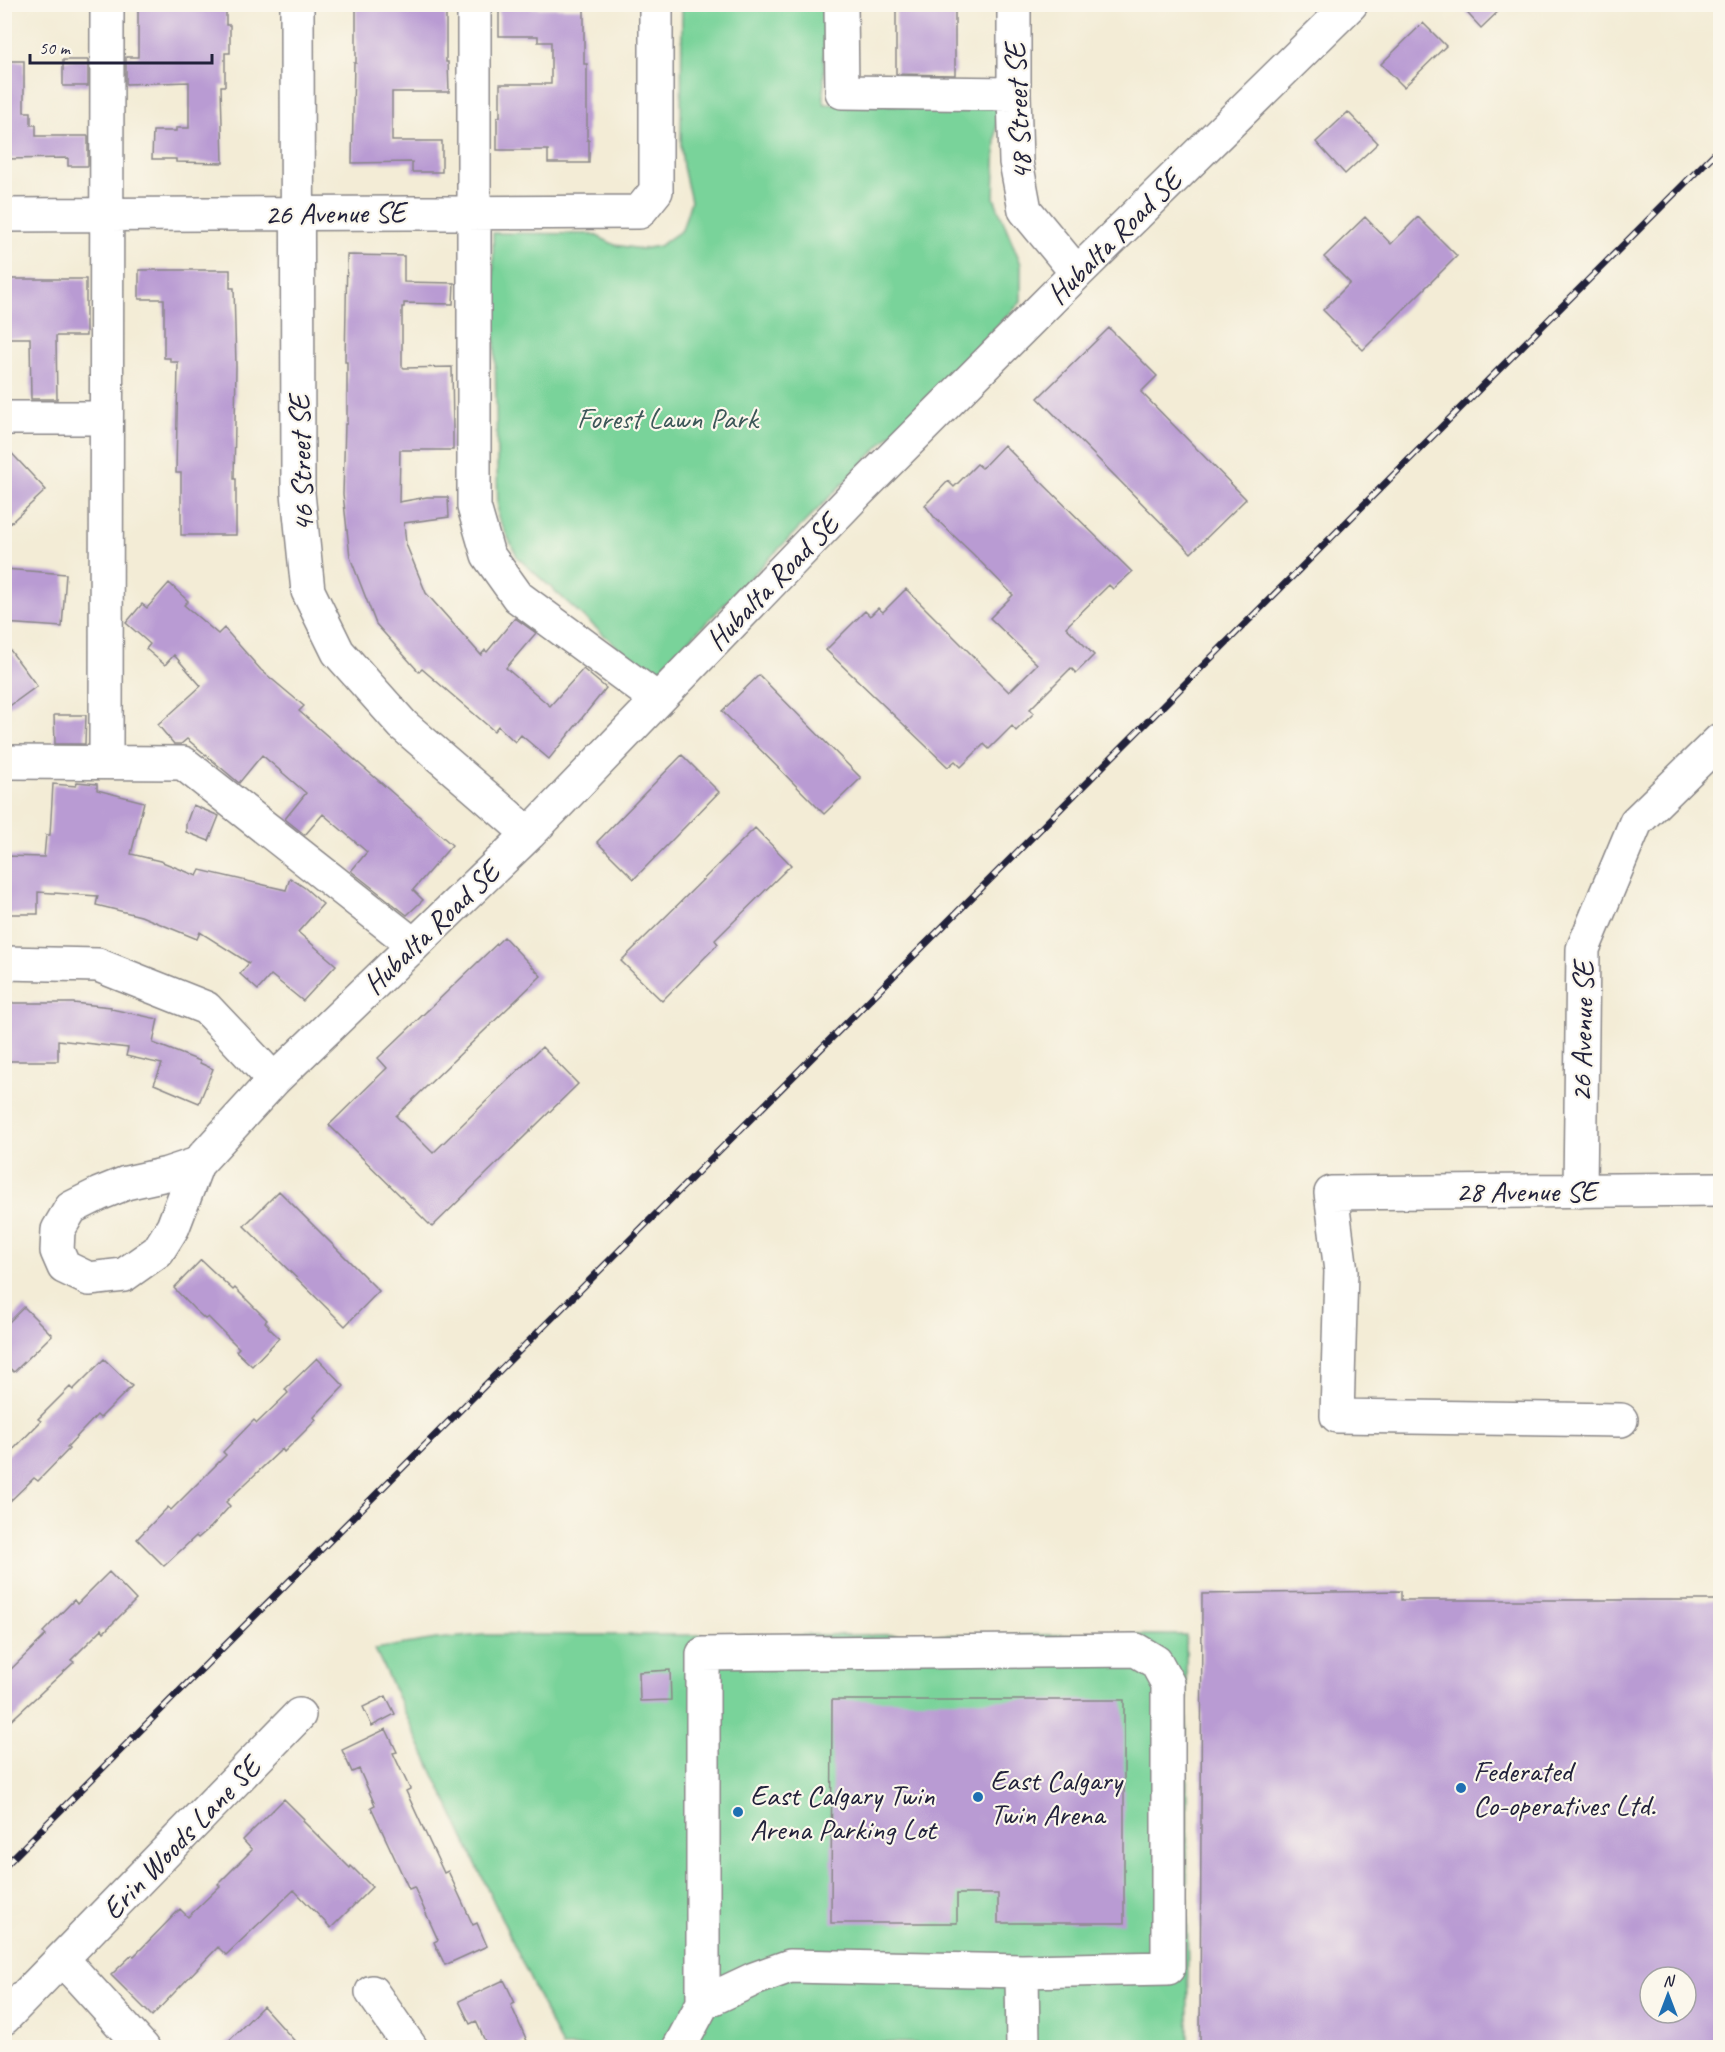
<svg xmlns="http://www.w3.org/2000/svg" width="1725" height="2052" font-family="Caveat,sans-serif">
  <rect width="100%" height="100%" fill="#fbf7ec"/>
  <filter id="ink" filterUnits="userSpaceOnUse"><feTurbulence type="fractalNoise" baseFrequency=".0167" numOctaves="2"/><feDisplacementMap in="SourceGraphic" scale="12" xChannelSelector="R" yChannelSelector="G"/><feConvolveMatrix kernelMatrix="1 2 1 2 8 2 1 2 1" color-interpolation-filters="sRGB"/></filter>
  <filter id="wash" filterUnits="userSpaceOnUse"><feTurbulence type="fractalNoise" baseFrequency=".008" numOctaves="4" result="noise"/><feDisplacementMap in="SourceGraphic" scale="24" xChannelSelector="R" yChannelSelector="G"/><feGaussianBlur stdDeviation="1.35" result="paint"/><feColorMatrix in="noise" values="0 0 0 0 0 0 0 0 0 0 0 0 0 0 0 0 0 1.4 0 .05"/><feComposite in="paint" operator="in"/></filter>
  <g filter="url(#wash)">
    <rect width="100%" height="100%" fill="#f3ecd6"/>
    <!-- green -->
    <path fill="#79d39a" stroke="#4e7a6a" stroke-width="1.5" d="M 682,5 L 824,5 L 824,104 L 997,107 L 994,198 L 1021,264 L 1021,302 L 652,678 L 518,558 L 498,517 L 493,233 L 593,234 L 615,245 L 641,249 L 659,246 L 682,230 L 691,201 L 683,167 L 681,147 Z
      M 484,1635 L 1186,1635 L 1188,2047 L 947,2048 C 907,2039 865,2043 825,2048 L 562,2047 L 375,1649 L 436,1639 Z"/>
    <g id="blocks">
      <!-- building -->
      <path fill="#b99bd3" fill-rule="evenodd" d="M 138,4 L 226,4 L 226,25 L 230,25 L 230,53 L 225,53 L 225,86 L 221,86 L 223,163 L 176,162 L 176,159 L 152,159 L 153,131 L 176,131 L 176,128 L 189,128 L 189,82 L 126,84 L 126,57 L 138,57 Z
        M 896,4 L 955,4 L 955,75 L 896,74 Z
        M 1459,4 L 1506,4 L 1481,28 Z
        M 356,8 L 446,9 L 446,62 L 448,62 L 449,92 L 392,92 L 392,141 L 442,141 L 442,172 L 412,172 L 412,162 L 352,163 L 354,63 L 356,63 Z
        M 499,8 L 584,8 L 584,64 L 587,64 L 587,140 L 589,140 L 589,163 L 548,163 L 548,150 L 497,150 L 497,117 L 500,117 L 500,84 L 551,84 L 551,42 L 538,42 L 538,36 L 499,36 Z
        M 1423,23 L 1446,46 L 1404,87 L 1381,64 Z
        M 63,60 L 88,60 L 88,86 L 63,86 Z
        M 4,61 L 24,61 L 24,112 L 31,112 L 31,125 L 36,125 L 36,136 L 88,136 L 88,166 L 68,166 L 68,158 L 4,159 Z
        M 1348,112 L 1378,143 L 1345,174 L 1316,142 Z
        M 1365,217 L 1391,244 L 1418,217 L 1457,256 L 1363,350 L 1323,310 L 1350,283 L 1324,257 Z
        M 347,255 L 404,256 L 404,282 L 454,283 L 453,304 L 404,303 L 404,307 L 402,307 L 402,366 L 404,368 L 452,367 L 453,429 L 453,450 L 400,450 L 399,502 L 427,497 L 448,497 L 449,517 L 404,523 L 406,544 L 426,593 L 481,655 L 485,650 L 487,652 L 515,618 L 536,633 L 506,668 L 550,706 L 583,669 L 606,688 L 549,759 L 521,735 L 515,742 L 498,726 L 494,731 L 422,669 L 419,672 L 376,624 L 350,557 L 343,494 L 345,424 L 347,424 L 347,362 L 345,362 Z
        M 139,270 L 230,270 L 230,288 L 234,288 L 236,366 L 234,479 L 236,479 L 236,535 L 181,535 L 181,473 L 176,473 L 178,362 L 170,362 L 170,358 L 164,358 L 164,299 L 139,299 Z
        M 4,279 L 86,279 L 86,336 L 56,336 L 57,399 L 31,399 L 30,338 L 4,338 Z
        M 1109,328 L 1157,376 L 1141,392 L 1246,499 L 1191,553 L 1038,398 Z
        M 4,445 L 46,490 L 4,529 Z
        M 1004,445 L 1132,572 L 1113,589 L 1109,585 L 1066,627 L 1094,655 L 1076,673 L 1071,668 L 1030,709 L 1034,713 L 1016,731 L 1012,726 L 989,749 L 984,744 L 961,767 L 955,761 L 948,767 L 826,650 L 865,611 L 870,616 L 878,608 L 883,612 L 906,589 L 1009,692 L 1037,664 L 990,618 L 1013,595 L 973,554 L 934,517 L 925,505 L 948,481 L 954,487 L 977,464 L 982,468 Z
        M 4,569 L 66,574 L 62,627 L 4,623 Z
        M 169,583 L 188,601 L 184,605 L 218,634 L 224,628 L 261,670 L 304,706 L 299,711 L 452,845 L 413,890 L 423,900 L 407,915 L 351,871 L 367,852 L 323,814 L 305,835 L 285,819 L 306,793 L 262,755 L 239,783 L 187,739 L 181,744 L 174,744 L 158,725 L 201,686 L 174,655 L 165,665 L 146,649 L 150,644 L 126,623 L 142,604 L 147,608 Z
        M 4,642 L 37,686 L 4,710 Z
        M 759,675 L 861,778 L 824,814 L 722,711 Z
        M 54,715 L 86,715 L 85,744 L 55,744 Z
        M 682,755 L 719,792 L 634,879 L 597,842 Z
        M 77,782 L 97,784 L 97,790 L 144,802 L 131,854 L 160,861 L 197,876 L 200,870 L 286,890 L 290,878 L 305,888 L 323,904 L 298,932 L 336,965 L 303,1001 L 271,975 L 258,990 L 240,974 L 249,963 L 200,932 L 197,939 L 141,916 L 96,905 L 98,896 L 38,892 L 38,914 L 4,914 L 4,856 L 44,857 L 46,835 L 50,835 L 53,784 L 76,786 Z
        M 193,805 L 219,816 L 209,841 L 186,832 L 186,824 Z
        M 755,828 L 791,865 L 715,940 L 718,944 L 662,1001 L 621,961 Z
        M 504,937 L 541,976 L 396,1116 L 433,1153 L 542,1047 L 578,1084 L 432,1227 L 329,1125 L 387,1068 L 378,1058 Z
        M 9,1003 L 73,1003 L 111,1007 L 111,1009 L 158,1019 L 153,1043 L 200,1061 L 200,1063 L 213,1069 L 199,1103 L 154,1084 L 162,1064 L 126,1056 L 128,1048 L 58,1040 L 58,1061 L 9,1061 Z
        M 279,1191 L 379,1291 L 345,1326 L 244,1226 Z
        M 201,1260 L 233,1290 L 235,1288 L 267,1320 L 265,1322 L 269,1326 L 268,1327 L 279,1338 L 252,1366 L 236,1351 L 239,1348 L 208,1317 L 205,1319 L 194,1309 L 174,1288 Z
        M 24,1307 L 52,1335 L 14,1372 L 4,1363 L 4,1327 Z
        M 317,1358 L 344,1386 L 314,1417 L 316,1420 L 284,1452 L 282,1449 L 226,1502 L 230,1506 L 211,1527 L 198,1538 L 196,1536 L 164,1566 L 137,1539 L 168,1507 L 171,1510 L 226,1455 L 223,1452 L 254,1420 L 257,1423 L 288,1393 L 285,1389 Z
        M 104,1359 L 132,1386 L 100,1418 L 97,1415 L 67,1447 L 69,1449 L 38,1481 L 34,1478 L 4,1507 L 4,1459 L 41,1421 L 38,1419 L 70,1387 L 73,1390 Z
        M 109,1572 L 136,1600 L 104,1632 L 102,1629 L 71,1660 L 74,1662 L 4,1727 L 4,1676 L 46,1635 L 43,1632 L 74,1600 L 77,1604 Z
        M 1401,1591 L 1401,1600 L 1720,1600 L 1720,2048 L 1200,2048 L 1202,1594 ZM 1650,1977 L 1686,1977 L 1686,2013 L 1650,2013 Z
        M 670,1670 L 671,1700 L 640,1701 L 639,1672 Z
        M 386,1696 L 395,1714 L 372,1726 L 363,1707 Z
        M 832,1700 L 1124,1700 L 1124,1923 L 998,1923 L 998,1894 L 957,1894 L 957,1923 L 831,1923 Z
        M 386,1729 L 397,1752 L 393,1753 L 410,1789 L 406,1791 L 444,1873 L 448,1871 L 473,1925 L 477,1923 L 487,1946 L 445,1965 L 434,1942 L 438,1940 L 414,1887 L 409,1889 L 371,1807 L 375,1805 L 359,1769 L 352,1772 L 342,1750 Z
        M 284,1799 L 304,1819 L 303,1821 L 350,1868 L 351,1866 L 372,1887 L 331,1928 L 294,1890 L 226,1955 L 218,1947 L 152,2016 L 111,1975 L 132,1955 L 134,1956 L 180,1909 L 188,1917 L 220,1886 L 218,1884 L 252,1850 L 243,1840 Z
        M 504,1980 L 515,2003 L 511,2005 L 527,2041 L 514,2048 L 488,2048 L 476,2021 L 470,2024 L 459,2001 Z
        M 263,2006 L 301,2048 L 222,2048 Z"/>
    </g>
  </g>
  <g filter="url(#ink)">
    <use href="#blocks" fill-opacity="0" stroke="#8a8788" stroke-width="1.5"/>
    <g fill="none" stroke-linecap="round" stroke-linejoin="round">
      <!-- minor casing -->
      <g stroke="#8a8788" stroke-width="36">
        <path id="minor" d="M 297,4 L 298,493 L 308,591 L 338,652 L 403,725 L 529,834
          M 474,4 L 474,507 L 488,555 L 518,597 L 658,700
          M 841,4 L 842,92 L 1014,94
          M 1014,4 L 1014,94 L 1016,162 L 1025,210 L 1077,273
          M 4,215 L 639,212 L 656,191 L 656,4
          M 4,418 L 106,418
          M 4,762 L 183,763 L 414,945
          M 106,762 L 107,4
          M 4,963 L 98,965 L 206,1008 L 274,1080
          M 197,1164 L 167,1174 L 126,1183 L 99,1194 L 71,1208 L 58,1230 L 57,1251 L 64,1267 L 89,1279 L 124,1275 L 158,1251 L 173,1227 L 197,1164 L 274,1080 L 529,834 L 859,491 L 1077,273 L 1351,4
          M 1580,1191 L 1583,949 L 1636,822 L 1720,740
          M 1621,1420 L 1337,1416 L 1341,1271 L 1331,1193 L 1720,1189
          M 63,1960 L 143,2048
          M 1022,1971 L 1023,2048
          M 372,1992 L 411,2048
          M 4,2018 L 299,1715
          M 679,2048 L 703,2003 L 703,1654 L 1136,1650 L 1156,1662 L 1168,1684 L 1168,1968 L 1022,1971 L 790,1966 L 754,1979 L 703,2003"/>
      </g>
      <!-- minor -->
      <use href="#minor" stroke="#fff" stroke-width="33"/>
      <!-- rail casing -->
      <g stroke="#22223b" stroke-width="7">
        <path id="rail" d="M 4,1867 L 1720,148"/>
      </g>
      <!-- rail -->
      <use href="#rail" stroke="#fbf7ec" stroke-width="4.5" stroke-dasharray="14" stroke-linecap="butt"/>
    </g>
  </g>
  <!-- markers -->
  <g fill="#1f6fb2" stroke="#fbf7ec" stroke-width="2">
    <circle cx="1461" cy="1788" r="6"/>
    <circle cx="978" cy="1797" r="6"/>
    <circle cx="738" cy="1812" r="6"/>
  </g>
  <g text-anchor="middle" stroke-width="4.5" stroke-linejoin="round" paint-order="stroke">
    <!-- street labels -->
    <g font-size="30" fill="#22223b" stroke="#fbf7ec">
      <text transform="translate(1018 112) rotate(-93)" y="10">48 Street SE</text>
      <text transform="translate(335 213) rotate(-1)" y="10">26 Avenue SE</text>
      <text transform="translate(1114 237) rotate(-45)" y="10">Hubalta Road SE</text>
      <text transform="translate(301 464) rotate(-92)" y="10">46 Street SE</text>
      <text transform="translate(772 582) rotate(-46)" y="10">Hubalta Road SE</text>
      <text transform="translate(431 928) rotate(-44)" y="10">Hubalta Road SE</text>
      <text transform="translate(1582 1032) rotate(-89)" y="10">26 Avenue SE</text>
      <text x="1526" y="1201">28 Avenue SE</text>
      <text transform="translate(181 1838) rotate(-46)" y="10">Erin Woods Lane SE</text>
    </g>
    <!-- park labels -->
    <g font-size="30" fill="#3c5758" stroke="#fbf7ec">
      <text x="667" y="428">Forest Lawn Park</text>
    </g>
    <!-- poi labels -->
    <g font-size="30" fill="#22223b" stroke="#fbf7ec" text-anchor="start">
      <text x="1473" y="1781">Federated<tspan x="1473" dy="34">Co-operatives Ltd.</tspan></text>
      <text x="990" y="1790">East Calgary<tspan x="990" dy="34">Twin Arena</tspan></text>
      <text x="750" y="1805">East Calgary Twin<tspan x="750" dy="34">Arena Parking Lot</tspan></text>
    </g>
  </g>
  <!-- margin -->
  <rect width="1725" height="2052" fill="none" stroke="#fbf7ec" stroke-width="24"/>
  <!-- north arrow -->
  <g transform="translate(1668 1995)"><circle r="28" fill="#fbf7ec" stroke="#a4a2a5" stroke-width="1.5"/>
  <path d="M0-4.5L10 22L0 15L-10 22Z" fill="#1f6fb2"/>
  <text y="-9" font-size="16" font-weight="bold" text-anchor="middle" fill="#22223b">N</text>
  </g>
  <!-- scale -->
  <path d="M30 54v9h182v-9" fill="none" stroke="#22223b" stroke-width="3"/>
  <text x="39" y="54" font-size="18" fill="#22223b" stroke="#fbf7ec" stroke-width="4.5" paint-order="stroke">50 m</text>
</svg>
